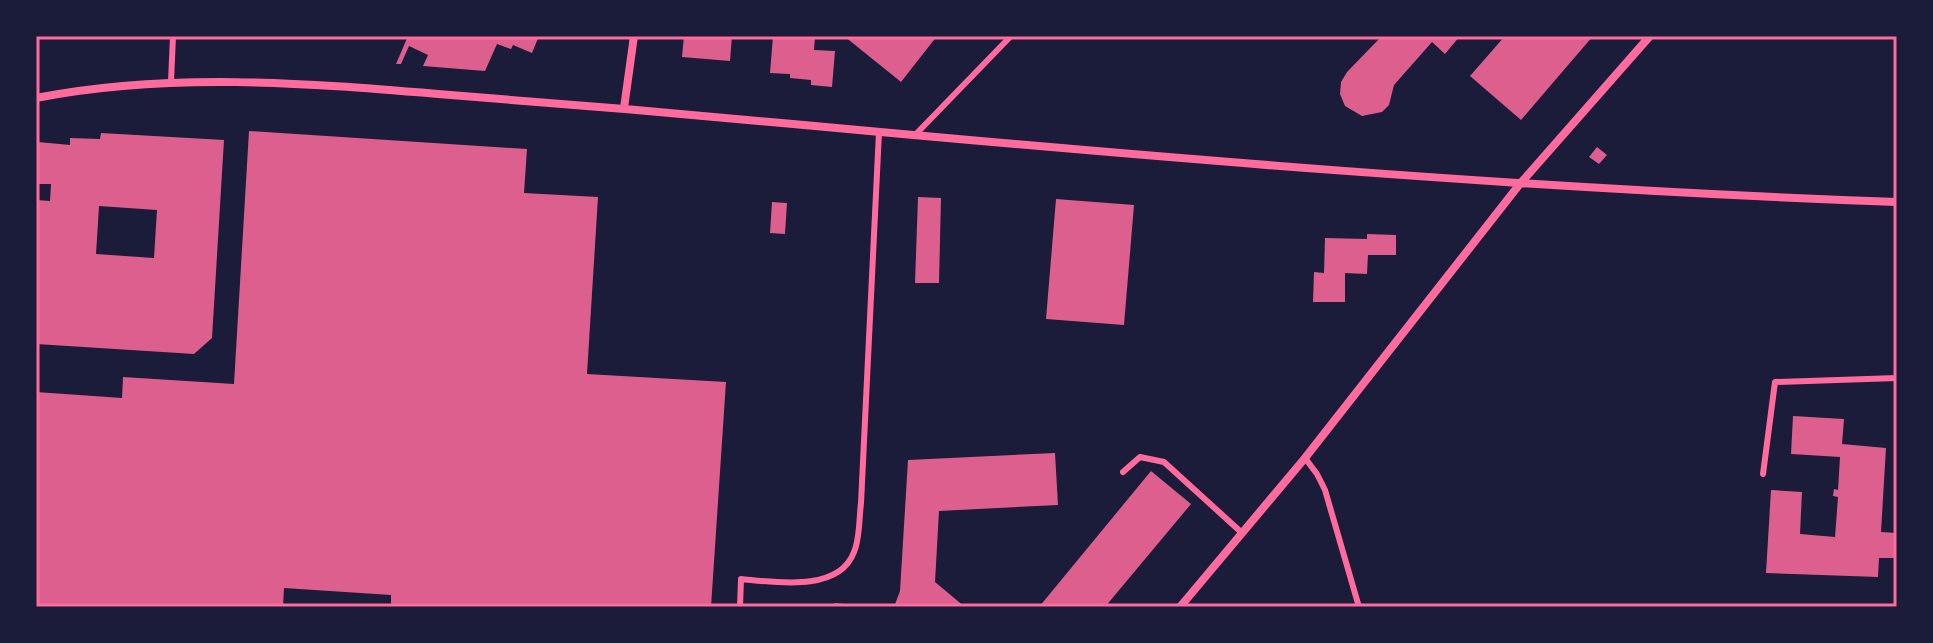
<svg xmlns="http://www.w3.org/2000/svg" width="1933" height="643" font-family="'Exo 2',sans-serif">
  <rect width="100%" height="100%" fill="#1b1b3a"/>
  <!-- building -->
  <path fill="#dd5f8e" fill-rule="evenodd" d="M 408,36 L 539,36 L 532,53 L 513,45 L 511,49 L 497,44 L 485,71 L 423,66 L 428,55 L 409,46 L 401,64 L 396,64 Z
    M 684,36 L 732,36 L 730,61 L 682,57 Z
    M 773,36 L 815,36 L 814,50 L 835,51 L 832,87 L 811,85 L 811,80 L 790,78 L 790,74 L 770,73 Z
    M 844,36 L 937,36 L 901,82 Z
    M 1375,36 L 1460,36 L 1445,54 L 1432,42 L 1394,85 L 1389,105 L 1382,112 L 1362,116 L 1345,106 L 1340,94 L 1341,82 L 1347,72 L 1379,39 Z
    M 1505,36 L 1593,36 L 1521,120 L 1470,76 Z
    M 249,131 L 527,149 L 524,193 L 598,197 L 587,374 L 726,382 L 711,607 L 391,607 L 391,595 L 284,588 L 283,607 L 36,607 L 36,392 L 122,398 L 123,377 L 234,384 Z
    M 101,133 L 224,140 L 212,338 L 194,354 L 36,344 L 36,200 L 50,201 L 51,184 L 36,184 L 36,149 L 38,142 L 70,145 L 70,138 L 100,139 ZM 99,206 L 157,210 L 154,258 L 96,254 Z
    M 1597,147 L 1607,155 L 1599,164 L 1589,157 Z
    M 918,197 L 941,198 L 939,283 L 915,283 Z
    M 1056,199 L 1134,205 L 1124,325 L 1046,319 Z
    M 772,202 L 787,203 L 785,234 L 770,233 Z
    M 1367,234 L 1396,235 L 1396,255 L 1368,255 L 1367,274 L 1345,273 L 1345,302 L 1313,302 L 1314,272 L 1324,273 L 1325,238 L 1367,239 Z
    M 1793,416 L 1844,419 L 1842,444 L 1886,448 L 1881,532 L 1897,533 L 1897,558 L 1879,558 L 1878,577 L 1766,573 L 1771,490 L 1802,492 L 1800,534 L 1835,537 L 1838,497 L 1833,496 L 1834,489 L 1838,490 L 1840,457 L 1791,454 Z
    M 1055,453 L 1058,505 L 939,511 L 935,582 L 965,607 L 894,607 L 900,591 L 908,460 Z
    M 1151,471 L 1191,504 L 1105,607 L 1039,607 Z
    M 834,603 L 857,605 L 857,607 L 833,607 Z"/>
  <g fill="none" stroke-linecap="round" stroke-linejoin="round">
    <!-- service -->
    <path stroke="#ff6b9d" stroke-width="6" d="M 171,82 L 173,36
      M 916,134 L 1011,36
      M 1305,458 L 1317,474 L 1325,490 L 1359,607
      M 1123,472 L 1140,457 L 1164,462 L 1241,532
      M 1763,474 L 1775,382 L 1897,378
      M 740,607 L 741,579 C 774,582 839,593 854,552 C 860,538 859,518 861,503 L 879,132"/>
    <!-- minor -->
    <path stroke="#ff6b9d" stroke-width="8" d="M 36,98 C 169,72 304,83 438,94 C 556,103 675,113 793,124 C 1160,158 1528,189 1897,202
      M 624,108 L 634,36
      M 1180,607 L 1305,458 L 1519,185 L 1650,36"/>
  </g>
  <!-- border -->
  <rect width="1933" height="643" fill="none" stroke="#1b1b3a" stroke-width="76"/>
  <rect x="38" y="38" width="1857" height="567" fill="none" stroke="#ff6b9d" stroke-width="3"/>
</svg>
